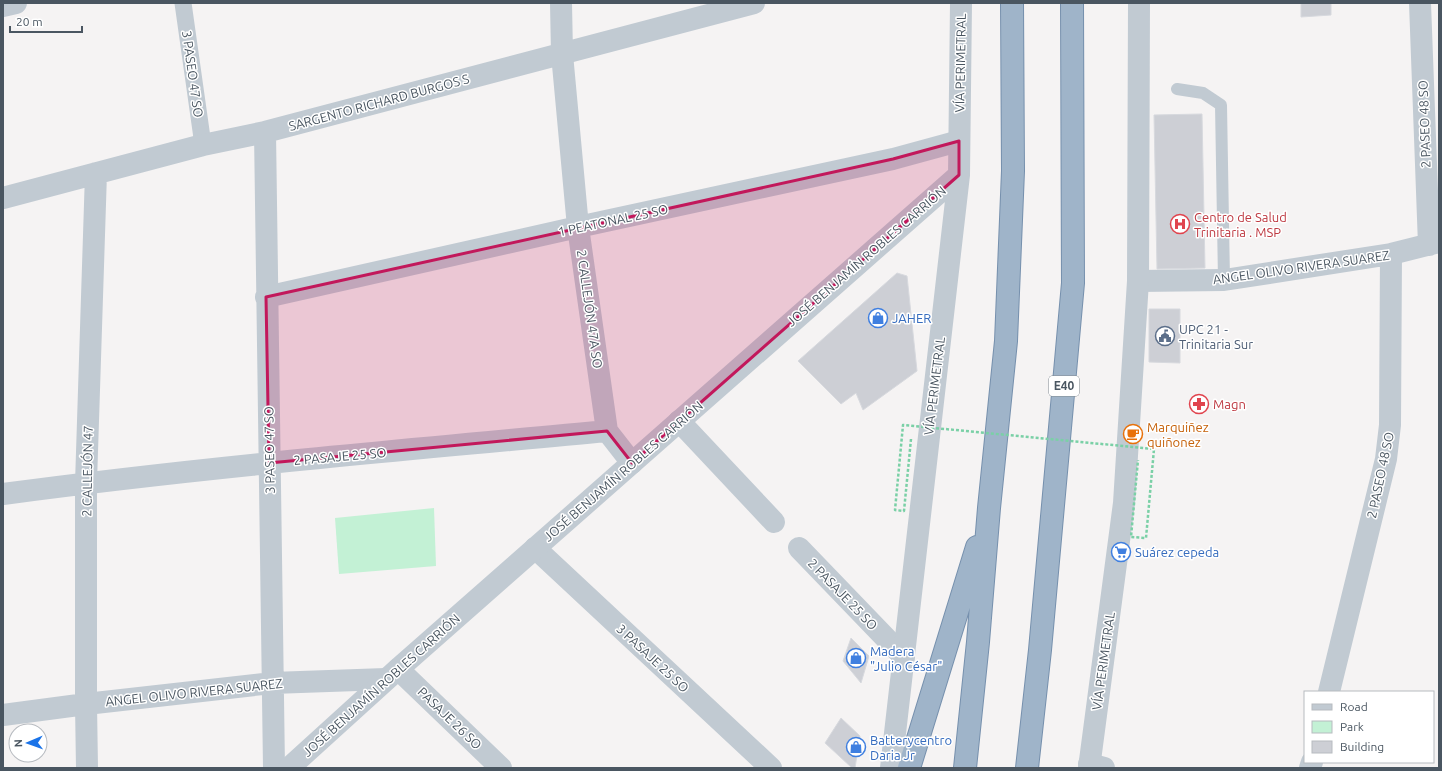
<svg xmlns="http://www.w3.org/2000/svg" width="1442" height="771" font-family="Ubuntu,sans-serif">
  <rect width="100%" height="100%" fill="#f5f3f3"/>
  <!-- green -->
  <path fill="#c3f1d5" d="M 434,508 L 436,566 L 339,574 L 335,518 Z"/>
  <!-- building -->
  <path fill="#cdcfd5" stroke="#d7d9de" d="M 1301,3 L 1331,3 L 1331,15 L 1301,17 Z
    M 1202,114 L 1205,268 L 1157,269 L 1154,115 Z
    M 897,273 L 907,276 L 917,371 L 863,410 L 856,393 L 841,404 L 798,361 Z
    M 1149,309 L 1180,309 L 1180,363 L 1149,362 Z
    M 851,638 L 869,656 L 861,683 L 843,661 Z
    M 841,718 L 860,736 L 855,768 L 852,768 L 825,743 Z"/>
  <g fill="none" stroke-linecap="round" stroke-linejoin="round">
    <!-- trunk casing -->
    <g stroke="#7690ad" stroke-width="24">
      <path id="trunk" d="M 909,768 L 977,547
        M 965,768 L 978,642 L 989,508 L 1006,341 L 1013,171 L 1012,3
        M 1027,768 L 1040,650 L 1073,283 L 1072,3"/>
    </g>
    <!-- service -->
    <path stroke="#c1cad2" stroke-width="12" d="M 1177,89 L 1203,93 L 1221,105 L 1224,280"/>
    <!-- pedestrian -->
    <path stroke="#c1cad2" stroke-width="17" d="M 183,3 L 203,145"/>
    <!-- minor -->
    <path stroke="#c1cad2" stroke-width="22" d="M 561,3 L 562,54 L 578,227 L 607,431 L 632,463
      M 1420,3 L 1429,245
      M 3,6 L 16,3
      M 265,132 L 274,768
      M 3,198 L 203,145 L 265,132 L 754,3
      M 1138,281 L 1224,280 L 1391,254 L 1439,242
      M 266,297 L 578,227 L 893,159 L 959,141
      M 679,421 L 774,522
      M 3,494 C 204,467 405,450 607,431
      M 535,548 L 771,768
      M 799,548 L 904,657
      M 398,669 L 501,768
      M 1329,692 L 1386,459 L 1390,425 L 1391,254
      M 3,715 L 86,704 L 272,683 L 386,679
      M 1089,764 L 1104,768
      M 87,768 L 86,704 L 86,483 L 96,173
      M 1310,768 L 1312,762"/>
    <!-- tertiary -->
    <path stroke="#c1cad2" stroke-width="22" d="M 289,768 L 398,669 L 959,175
      M 891,768 L 959,175 L 961,3
      M 1089,768 L 1124,503 L 1138,281 L 1139,3"/>
    <!-- trunk -->
    <use href="#trunk" stroke="#9fb4c9" stroke-width="22"/>
    <!-- path-bridge -->
    <path stroke="#7ad0a6" stroke-width="2.5" stroke-dasharray="3 2" stroke-linecap="butt" d="M 911,439 L 904,511 L 895,510 L 903,425 L 1154,449 L 1146,538 L 1131,537 L 1138,460"/>
  </g>
  <!-- marked area -->
  <path fill="#c2185b" fill-opacity="0.2" stroke="#c2185b" stroke-width="3" stroke-linejoin="round" d="M 959,141 L 959,175 L 632,463 L 607,431 L 269,463 L 266,297 L 893,159 Z"/>
  <!-- icons -->
  <defs>
    <g id="hospital-ring" transform="scale(1)"><circle r="9.5" fill="#fff" stroke="#e0444e" stroke-width="1.5"/><path d="M-5-5h3v3.5h4V-5h3V5h-3V1.5h-4V5h-3Z" fill="#e0444e"/></g>
    <g id="shop-ring" transform="scale(1)"><circle r="9.5" fill="#fff" stroke="#3f7fe0" stroke-width="1.5"/><path d="M-5-2.5h2.3a2.7 3.5 0 0 1 5.4 0H5L5.5 6h-11ZM-1.5-2.5h3a1.5 2.3 0 0 0-3 0Z" fill="#3f7fe0"/></g>
    <g id="civic-ring" transform="scale(1)"><circle r="9.5" fill="#fff" stroke="#5c6f8a" stroke-width="1.5"/><path d="M-.6-6.5H3V-4.5H.6V-3L4-1V1h2V6H-6V1h2V-1L-.6-3ZM-1.2 2.5V6h2.4V2.5Z" fill="#5c6f8a"/></g>
    <g id="pharmacy-ring" transform="scale(1)"><circle r="9.5" fill="#fff" stroke="#e0444e" stroke-width="1.5"/><path d="M-2-6h4v4h4v4h-4v4h-4v-4h-4v-4h4Z" fill="#e0444e"/></g>
    <g id="cafe-ring" transform="scale(1)"><circle r="9.5" fill="#fff" stroke="#e8710a" stroke-width="1.5"/><path d="M-5.5-4.5H6V0H3Q3 3.5 0 3.5H-2.5Q-5.5 3.5-5.5 0ZM3-3.2v2h1.7v-2ZM-6 4.5H4V6H-6Z" fill="#e8710a"/></g>
    <g id="supermarket-ring" transform="scale(1)"><circle r="9.5" fill="#fff" stroke="#3f7fe0" stroke-width="1.5"/><path d="M-6-5.5h2.5l.6 2H6L4.5 2H-2.5L-4.4-4H-6ZM-1.5 3.2a1.3 1.3 0 1 0 .1 0ZM3 3.2a1.3 1.3 0 1 0 .1 0Z" fill="#3f7fe0"/></g>
  </defs>
  <g fill-rule="evenodd">
    <use href="#hospital-ring" x="1180" y="224"/>
    <use href="#shop-ring" x="878" y="318"/>
    <use href="#civic-ring" x="1165" y="336"/>
    <use href="#pharmacy-ring" x="1199" y="404"/>
    <use href="#cafe-ring" x="1133" y="434"/>
    <use href="#supermarket-ring" x="1121" y="552"/>
    <use href="#shop-ring" x="856" y="658"/>
    <use href="#shop-ring" x="856" y="747"/>
  </g>
  <g text-anchor="middle" stroke-width="3" stroke-linejoin="round" paint-order="stroke">
    <!-- shield labels -->
    <rect fill="#fff" stroke="#808990" stroke-width="1" x="1049" y="376" width="30" height="20" rx="3"/>
    <g font-size="12" font-weight="bold" fill="#4a5661">
      <text x="1064" y="390">E40</text>
    </g>
    <!-- street labels -->
    <g font-size="13" fill="#4a5661" stroke="#fff">
      <text transform="translate(960 63) rotate(-89)" y="5">VÍA PERIMETRAL</text>
      <text transform="translate(193 74) rotate(82)" y="5">3 PASEO 47 SO</text>
      <text transform="translate(379 102) rotate(-15)" y="5">SARGENTO RICHARD BURGOS S</text>
      <text transform="translate(1424 124) rotate(-92)" y="5">2 PASEO 48 SO</text>
      <text transform="translate(613 220) rotate(-12)" y="5">1 PEATONAL 25 SO</text>
      <text transform="translate(866 256) rotate(-41)" y="5">JOSÉ BENJAMÍN ROBLES CARRIÓN</text>
      <text transform="translate(1301 267) rotate(-8)" y="5">ANGEL OLIVO RIVERA SUAREZ</text>
      <text transform="translate(590 309) rotate(82)" y="5">2 CALLEJÓN 47A SO</text>
      <text transform="translate(934 386) rotate(-83)" y="5">VÍA PERIMETRAL</text>
      <text transform="translate(269 450) rotate(-91)" y="5">3 PASEO 47 SO</text>
      <text transform="translate(340 456) rotate(-5)" y="5">2 PASAJE 25 SO</text>
      <text transform="translate(87 471) rotate(-89)" y="5">2 CALLEJÓN 47</text>
      <text transform="translate(623 471) rotate(-41)" y="5">JOSÉ BENJAMÍN ROBLES CARRIÓN</text>
      <text transform="translate(1380 475) rotate(-78)" y="5">2 PASEO 48 SO</text>
      <text transform="translate(843 594) rotate(46)" y="5">2 PASAJE 25 SO</text>
      <text transform="translate(653 658) rotate(43)" y="5">3 PASAJE 25 SO</text>
      <text transform="translate(1103 661) rotate(-82)" y="5">VÍA PERIMETRAL</text>
      <text transform="translate(381 685) rotate(-42)" y="5">JOSÉ BENJAMÍN ROBLES CARRIÓN</text>
      <text transform="translate(194 692) rotate(-6)" y="5">ANGEL OLIVO RIVERA SUAREZ</text>
      <text transform="translate(450 718) rotate(44)" y="5">PASAJE 26 SO</text>
    </g>
    <!-- health labels -->
    <g font-size="13" fill="#be3a42" stroke="#fff" text-anchor="start">
      <text x="1194" y="222">Centro de Salud<tspan x="1194" dy="15">Trinitaria . MSP</tspan></text>
      <text x="1213" y="409">Magn</text>
    </g>
    <!-- shop labels -->
    <g font-size="13" fill="#366cbe" stroke="#fff" text-anchor="start">
      <text x="892" y="323">JAHER</text>
      <text x="1135" y="557">Suárez cepeda</text>
      <text x="870" y="656">Madera<tspan x="870" dy="15">"Julio César"</tspan></text>
      <text x="870" y="745">Batterycentro<tspan x="870" dy="15">Daria Jr</tspan></text>
    </g>
    <!-- service labels -->
    <g font-size="13" fill="#4e5e75" stroke="#fff" text-anchor="start">
      <text x="1179" y="334">UPC 21 -<tspan x="1179" dy="15">Trinitaria Sur</tspan></text>
    </g>
    <!-- food labels -->
    <g font-size="13" fill="#c56008" stroke="#fff" text-anchor="start">
      <text x="1147" y="432">Marquiñez<tspan x="1147" dy="15">quiñonez</tspan></text>
    </g>
  </g>
  <!-- border -->
  <rect width="1442" height="771" fill="none" stroke="#4a5661" stroke-width="8"/>
  <!-- legend -->
  <rect x="1304" y="691" width="130" height="72" fill="#ffffff" stroke="#b7bbc0"/>
  <rect x="1312" y="704" width="20" height="6" fill="#c1cad2" stroke="#b7bbc0"/>
  <text x="1340" y="711" font-size="12" fill="#4a5661">Road</text>
  <rect x="1312" y="721" width="20" height="12" fill="#c3f1d5" stroke="#b7bbc0"/>
  <text x="1340" y="731" font-size="12" fill="#4a5661">Park</text>
  <rect x="1312" y="741" width="20" height="12" fill="#cdcfd5" stroke="#b7bbc0"/>
  <text x="1340" y="751" font-size="12" fill="#4a5661">Building</text>
  <!-- north arrow -->
  <g transform="translate(28 743) rotate(268)"><circle r="19" fill="#ffffff" stroke="#b7bbc0"/>
  <path d="M0-3L7 15L0 10L-7 15Z" fill="#1a73e8"/>
  <text y="-6" font-size="11" font-weight="bold" text-anchor="middle" fill="#4a5661">N</text>
  </g>
  <!-- scale -->
  <path d="M10 26v6h72v-6" fill="none" stroke="#4a5661" stroke-width="2"/>
  <text x="16" y="26" font-size="12" fill="#4a5661" stroke="#ffffff" stroke-width="3" paint-order="stroke">20 m</text>
</svg>
